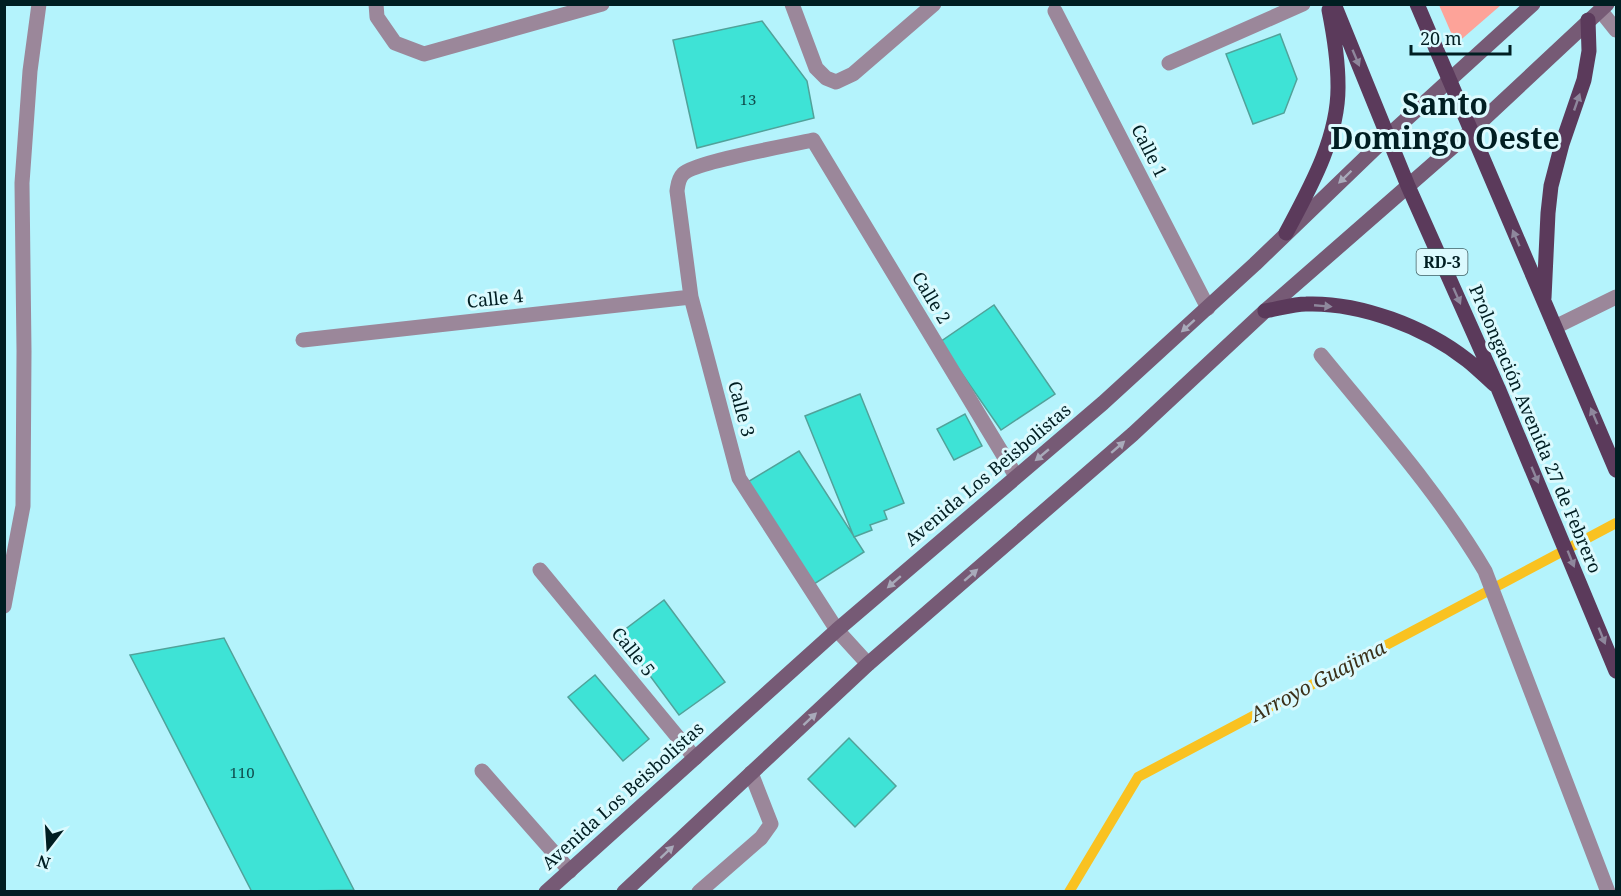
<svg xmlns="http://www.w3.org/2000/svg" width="1621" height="896" font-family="'Noto Serif',serif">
  <rect width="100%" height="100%" fill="#b4f3fc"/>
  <!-- green -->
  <path fill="#fda399" d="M 1439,5 L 1501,5 L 1456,44 Z"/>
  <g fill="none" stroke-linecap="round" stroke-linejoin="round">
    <!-- stream -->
    <path stroke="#f9c221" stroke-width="10" d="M 1069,892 L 1138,777 L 1616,523"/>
  </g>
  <!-- building -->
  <path fill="#3ee3d6" stroke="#51a29a" stroke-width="1.5" d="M 762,21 L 807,81 L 814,118 L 697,148 L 673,40 Z
    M 1280,34 L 1297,79 L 1284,113 L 1253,124 L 1226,54 Z
    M 994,305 L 1055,394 L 1001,430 L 940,342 Z
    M 860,394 L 904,503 L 884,511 L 887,519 L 870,525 L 872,530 L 854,537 L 805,416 Z
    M 965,414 L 982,446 L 954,460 L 937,429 Z
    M 799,451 L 864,552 L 811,586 L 746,483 Z
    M 664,600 L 725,682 L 679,715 L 619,634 Z
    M 224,638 L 354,890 L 252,892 L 130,655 Z
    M 595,675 L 649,739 L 623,761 L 568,697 Z
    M 849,738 L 896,786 L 855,827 L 808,779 Z"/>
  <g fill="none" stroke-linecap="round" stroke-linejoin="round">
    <!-- service -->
    <path stroke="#9b879a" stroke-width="15" d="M 376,4 L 377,17 L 395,43 L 424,54 L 602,4
      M 792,4 L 816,68 L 826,78 L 836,82 L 853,74 L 934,4
      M 1600,10 L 1616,30
      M 1169,63 L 1303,4
      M 1555,327 L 1616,297
      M 1321,355 C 1378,425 1439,493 1485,571 L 1608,892
      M 482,771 L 570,871
      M 699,892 L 761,838 L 771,824 L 751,773"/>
    <!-- minor -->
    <path stroke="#9b879a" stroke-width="15" d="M 1055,11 L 1208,308
      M 303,340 L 691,297
      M 540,570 L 695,758
      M 4,606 L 23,506 L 24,351 L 22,183 L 30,71 L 39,4
      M 868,664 L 837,630 L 739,478 L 691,297 L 677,191 C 678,185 678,179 683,174 C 694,162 791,145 813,140 L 1016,476"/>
    <!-- secondary -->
    <path stroke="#765a75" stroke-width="15" d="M 546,892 L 837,630 L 1103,403 L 1255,264 L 1389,135 L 1533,4
      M 624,892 L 868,664 L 1133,434 L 1265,311 L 1471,131 L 1607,4"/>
    <!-- primary -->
    <path stroke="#5b3a5b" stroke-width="15" d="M 1334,4 L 1408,186 L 1498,388 L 1616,671
      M 1417,4 L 1616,470
      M 1286,233 C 1310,188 1339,137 1338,85 C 1338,60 1334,35 1329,10
      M 1544,298 L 1548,213 L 1551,186 L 1562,144 L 1584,80 L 1589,51 L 1588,20
      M 1265,311 C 1278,309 1293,304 1306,304 C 1360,302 1425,327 1467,360 C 1476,367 1485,376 1495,385"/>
  </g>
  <!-- one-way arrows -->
  <defs><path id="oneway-solid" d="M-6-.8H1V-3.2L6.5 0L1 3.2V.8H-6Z" transform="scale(1.5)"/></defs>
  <g fill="#8e879c">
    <use href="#oneway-solid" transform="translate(1356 58) rotate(67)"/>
    <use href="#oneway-solid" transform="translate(1577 102) rotate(-71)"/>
    <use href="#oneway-solid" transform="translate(1516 238) rotate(-113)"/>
    <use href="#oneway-solid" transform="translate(1457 296) rotate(66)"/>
    <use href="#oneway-solid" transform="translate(1323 306) rotate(5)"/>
    <use href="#oneway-solid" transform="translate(1594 416) rotate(-113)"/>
    <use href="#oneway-solid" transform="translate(1535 475) rotate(67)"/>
    <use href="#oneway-solid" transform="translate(1571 559) rotate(68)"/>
    <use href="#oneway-solid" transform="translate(1602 636) rotate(68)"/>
  </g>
  <g fill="#a8aaba">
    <use href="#oneway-solid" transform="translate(1345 177) rotate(136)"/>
    <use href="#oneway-solid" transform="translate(1188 326) rotate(138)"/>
    <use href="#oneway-solid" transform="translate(1118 447) rotate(-41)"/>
    <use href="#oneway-solid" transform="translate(1042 455) rotate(140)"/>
    <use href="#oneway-solid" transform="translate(971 575) rotate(-41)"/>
    <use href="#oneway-solid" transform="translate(894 582) rotate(139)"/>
    <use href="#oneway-solid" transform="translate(810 719) rotate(-43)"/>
    <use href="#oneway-solid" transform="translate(667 852) rotate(-43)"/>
  </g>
  <g text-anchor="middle" stroke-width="6" stroke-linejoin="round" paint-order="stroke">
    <!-- number labels -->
    <g font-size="15" fill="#104f4f">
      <text x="748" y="105">13</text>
      <text x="242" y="778">110</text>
    </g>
    <!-- shield labels -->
    <rect fill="#dbfafe" stroke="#426064" stroke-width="1.5" x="1416.5" y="249" width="51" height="26" rx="4.5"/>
    <g font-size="16" font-weight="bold" fill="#001e22">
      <text x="1442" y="268">RD-3</text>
    </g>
    <!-- street labels -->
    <g font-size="18" fill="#001e22" stroke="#dbfafe">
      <text transform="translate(1149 151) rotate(63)" y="6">Calle 1</text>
      <text transform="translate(931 298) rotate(59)" y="6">Calle 2</text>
      <text transform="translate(495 299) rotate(-6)" y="6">Calle 4</text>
      <text transform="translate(741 409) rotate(75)" y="6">Calle 3</text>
      <text transform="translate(1535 429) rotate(67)" y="6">Prolongación Avenida 27 de Febrero</text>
      <text transform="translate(988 475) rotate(-40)" y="6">Avenida Los Beisbolistas</text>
      <text transform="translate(633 652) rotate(51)" y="6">Calle 5</text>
      <text transform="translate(623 796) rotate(-42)" y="6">Avenida Los Beisbolistas</text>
    </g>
    <!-- water labels -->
    <g font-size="20" font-style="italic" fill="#3b311a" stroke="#dbfafe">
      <text transform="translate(1318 681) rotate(-28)" y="7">Arroyo Guajima</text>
    </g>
    <!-- town labels -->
    <g font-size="30" font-weight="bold" fill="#001e22" stroke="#dbfafe">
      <text x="1445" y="115">Santo<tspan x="1445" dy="34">Domingo Oeste</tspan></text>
    </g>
  </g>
  <!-- border -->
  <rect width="1621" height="896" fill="none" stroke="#001e22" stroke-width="12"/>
  <!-- north arrow -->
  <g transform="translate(48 848) rotate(197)" stroke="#dbfafe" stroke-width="4.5" paint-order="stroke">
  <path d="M0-4.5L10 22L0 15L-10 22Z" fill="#001e22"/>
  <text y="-9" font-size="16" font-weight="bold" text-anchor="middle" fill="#001e22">N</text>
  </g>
  <!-- scale -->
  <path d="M1411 45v9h99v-9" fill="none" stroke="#001e22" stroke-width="3"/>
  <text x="1420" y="45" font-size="18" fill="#001e22" stroke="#dbfafe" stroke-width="4.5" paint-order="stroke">20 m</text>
</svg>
